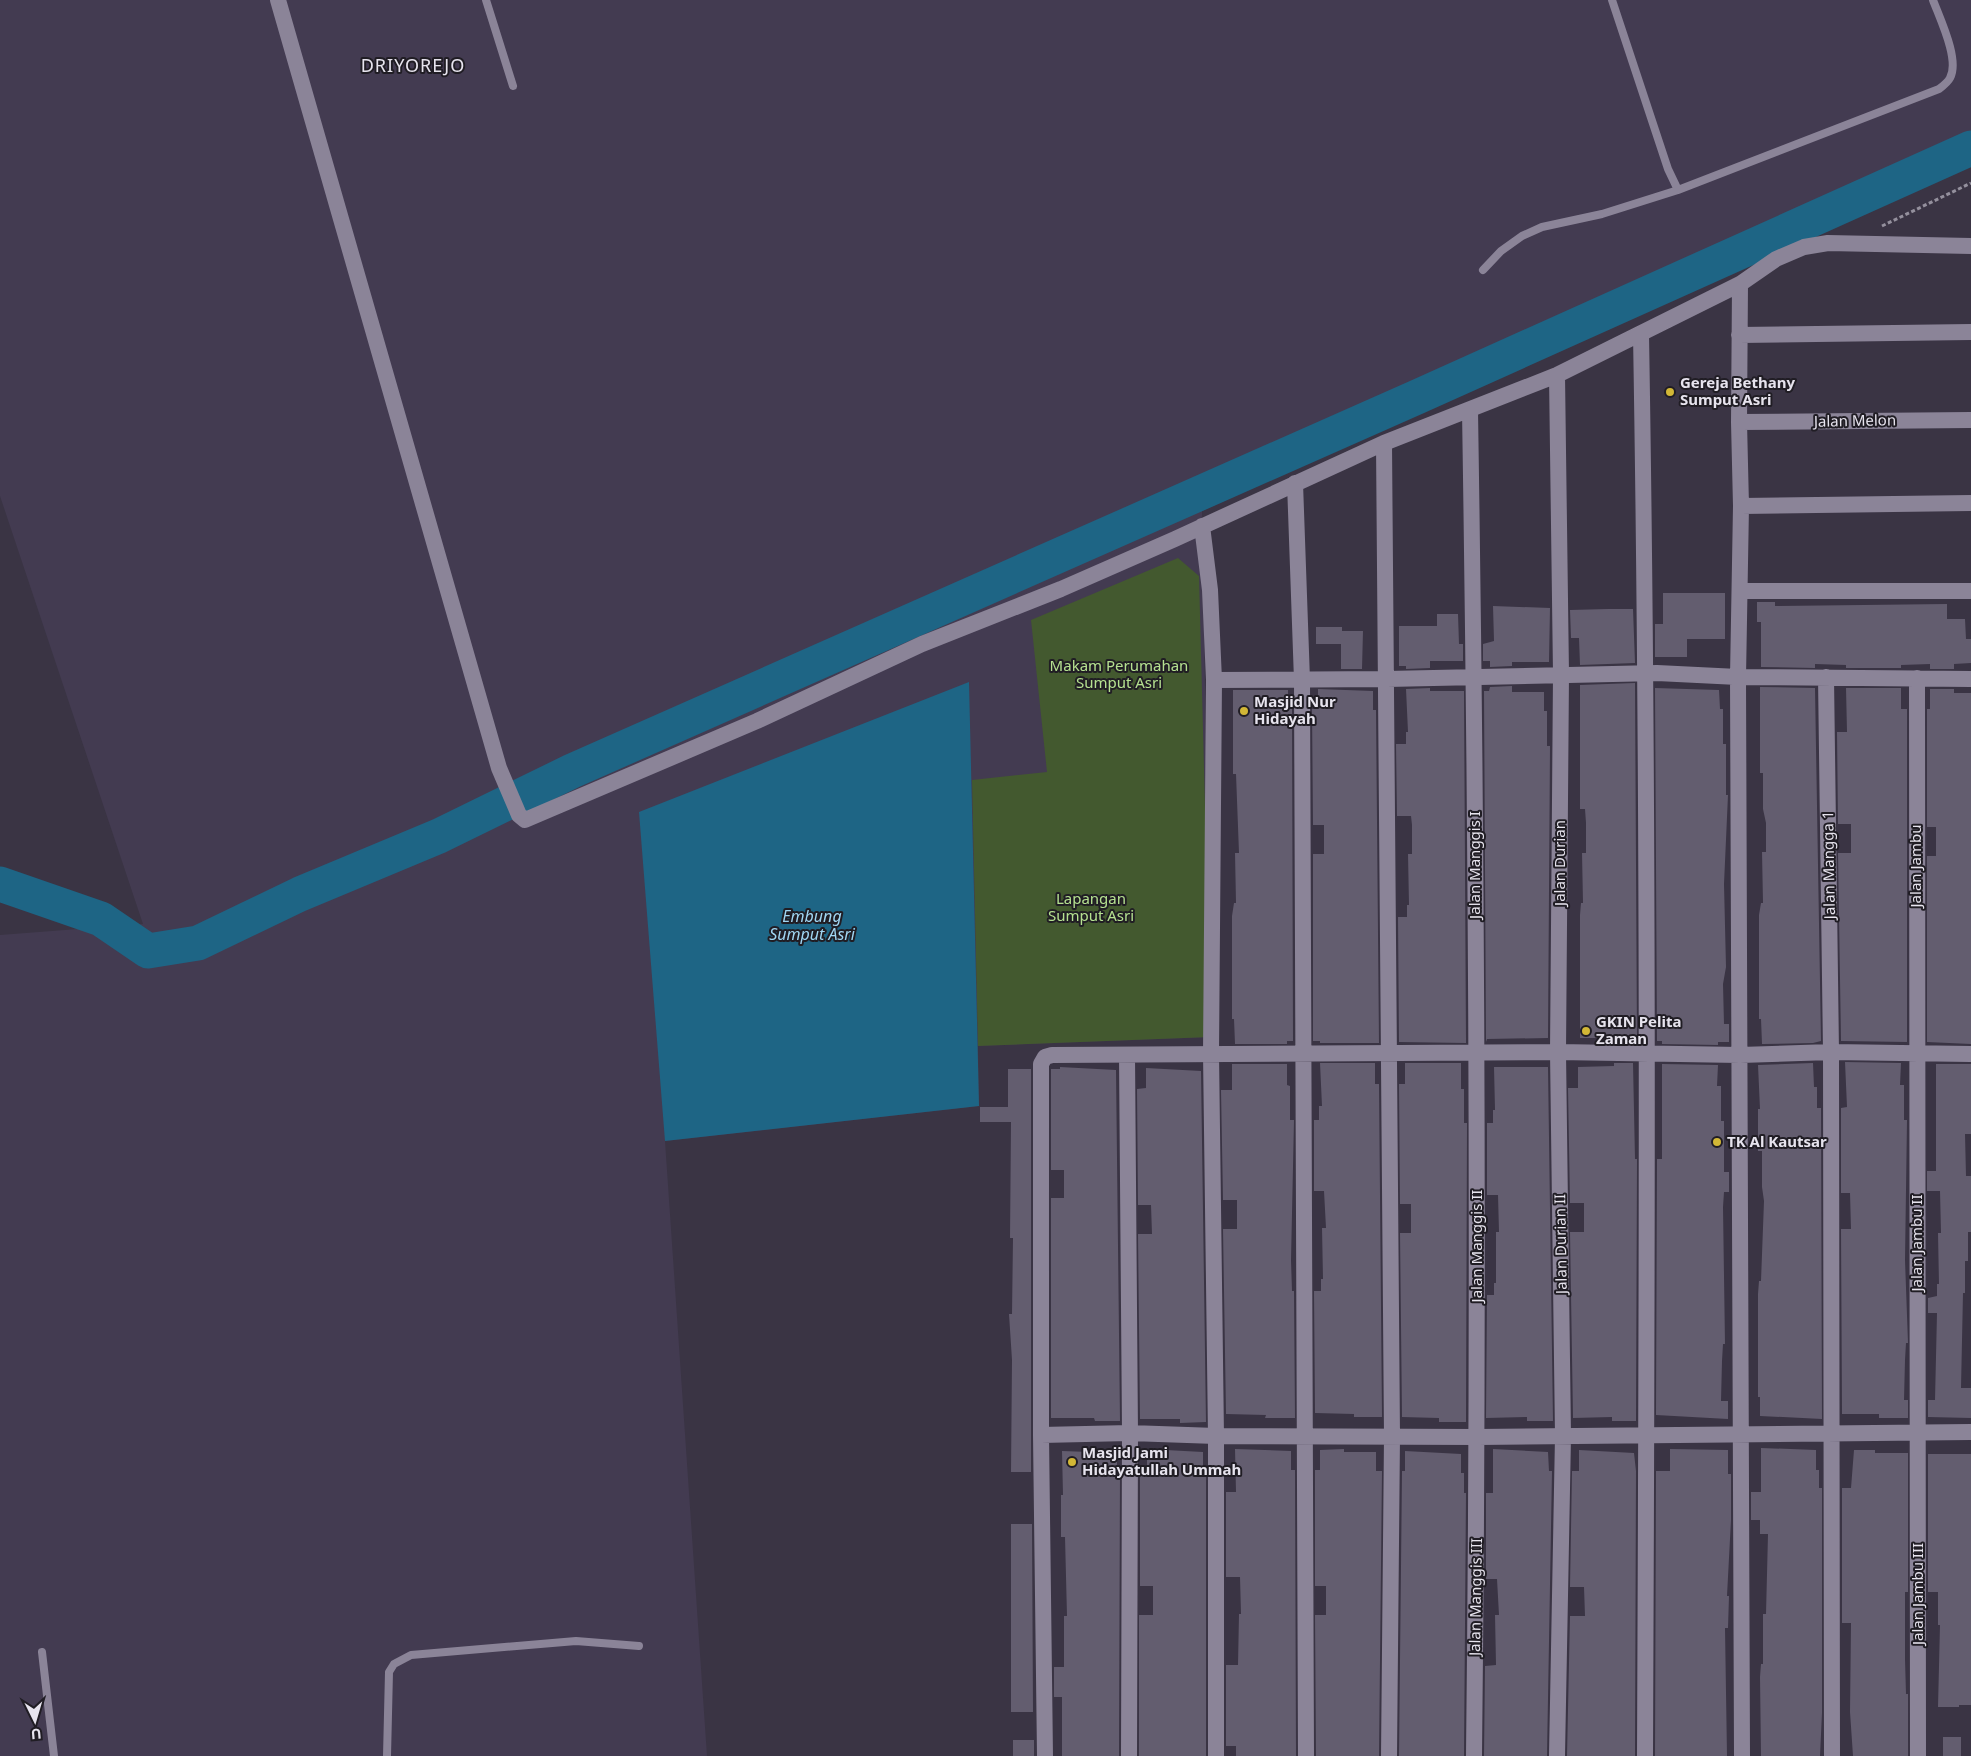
<svg xmlns="http://www.w3.org/2000/svg" width="1971" height="1756" font-family="'Noto Sans',sans-serif">
  <rect width="100%" height="100%" fill="#3a3444"/>
  <!-- built -->
  <path fill="#433b51" d="M 0,0 L 1971,0 L 1971,165 L 1202,511 L 1211,1037 L 978,1046 L 979,1106 L 665,1141 L 707,1756 L 0,1756 L 0,935 L 143,924 L 0,496 Z"/>
  <!-- green -->
  <path fill="#43592f" d="M 1178,558 L 1199,576 L 1211,1037 L 978,1046 L 972,780 L 1047,772 L 1031,620 Z"/>
  <!-- water -->
  <path fill="#1e6585" d="M 969,682 L 979,1106 L 665,1141 L 639,812 Z"/>
  <g fill="none" stroke-linecap="round" stroke-linejoin="round">
    <!-- river -->
    <path stroke="#1e6585" stroke-width="35" d="M 0,884 L 101,919 L 148,951 L 198,943 L 300,894 L 439,836 L 572,771 L 1417,397 L 1971,148"/>
  </g>
  <!-- building -->
  <path fill="#635d6f" d="M 1663,593 L 1725,593 L 1725,639 L 1687,639 L 1687,657 L 1655,657 L 1655,624 L 1663,624 Z
    M 1757,602 L 1775,602 L 1775,606 L 1947,604 L 1947,619 L 1965,619 L 1966,639 L 1971,639 L 1971,663 L 1954,664 L 1954,669 L 1930,669 L 1930,664 L 1901,665 L 1901,668 L 1846,668 L 1846,665 L 1815,664 L 1815,668 L 1761,667 L 1761,622 L 1757,622 Z
    M 1493,606 L 1550,608 L 1549,662 L 1512,662 L 1512,666 L 1490,667 L 1490,661 L 1483,661 L 1483,644 L 1494,641 Z
    M 1608,609 L 1633,609 L 1635,663 L 1580,665 L 1579,638 L 1571,638 L 1570,610 Z
    M 1437,614 L 1458,614 L 1459,644 L 1463,644 L 1463,661 L 1430,661 L 1430,668 L 1406,669 L 1406,666 L 1399,666 L 1399,626 L 1437,626 Z
    M 1316,627 L 1342,627 L 1342,631 L 1363,631 L 1362,669 L 1341,669 L 1341,644 L 1316,644 Z
    M 1635,683 L 1637,1041 L 1614,1043 L 1614,1038 L 1580,1038 L 1580,915 L 1581,903 L 1583,903 L 1582,853 L 1586,853 L 1586,823 L 1585,809 L 1580,809 L 1580,685 Z
    M 1512,686 L 1512,692 L 1544,692 L 1544,711 L 1547,711 L 1547,746 L 1550,746 L 1548,1038 L 1487,1039 L 1486,1042 L 1484,691 L 1489,691 L 1490,687 Z
    M 1760,687 L 1815,688 L 1821,1041 L 1813,1043 L 1762,1044 L 1761,1019 L 1759,1019 L 1759,915 L 1761,903 L 1763,903 L 1762,852 L 1766,852 L 1766,823 L 1763,809 L 1763,773 L 1760,773 Z
    M 1430,688 L 1430,691 L 1464,691 L 1466,1043 L 1399,1042 L 1398,917 L 1407,917 L 1407,905 L 1409,905 L 1408,854 L 1412,854 L 1412,825 L 1411,816 L 1397,816 L 1396,744 L 1406,744 L 1406,732 L 1408,732 L 1406,689 Z
    M 1655,688 L 1719,690 L 1720,709 L 1723,709 L 1723,744 L 1726,744 L 1726,795 L 1728,795 L 1724,884 L 1726,967 L 1723,984 L 1724,1024 L 1729,1024 L 1729,1042 L 1718,1042 L 1718,1045 L 1662,1044 L 1662,1041 L 1657,1041 Z
    M 1846,688 L 1901,688 L 1901,709 L 1907,709 L 1907,1042 L 1841,1041 L 1838,853 L 1851,853 L 1851,824 L 1838,824 L 1837,732 L 1847,732 Z
    M 1318,689 L 1373,691 L 1373,710 L 1376,710 L 1379,1043 L 1320,1043 L 1320,1041 L 1313,1041 L 1313,854 L 1324,854 L 1324,825 L 1313,825 L 1312,709 L 1318,709 Z
    M 1930,689 L 1954,689 L 1954,693 L 1971,693 L 1971,1044 L 1927,1042 L 1927,856 L 1936,856 L 1936,827 L 1927,827 L 1927,709 L 1930,709 Z
    M 1233,690 L 1288,690 L 1288,709 L 1292,709 L 1293,1041 L 1287,1041 L 1287,1044 L 1235,1044 L 1234,1019 L 1232,1019 L 1232,916 L 1234,903 L 1236,903 L 1235,853 L 1239,853 L 1236,774 L 1233,774 Z
    M 1845,1062 L 1901,1063 L 1900,1085 L 1904,1085 L 1904,1120 L 1907,1120 L 1905,1260 L 1908,1343 L 1906,1343 L 1905,1360 L 1904,1400 L 1908,1400 L 1908,1418 L 1879,1418 L 1879,1414 L 1842,1414 L 1841,1229 L 1851,1229 L 1850,1193 L 1841,1193 L 1841,1108 L 1847,1107 Z
    M 1320,1063 L 1375,1063 L 1375,1084 L 1379,1084 L 1382,1417 L 1354,1417 L 1354,1414 L 1315,1413 L 1314,1291 L 1321,1291 L 1321,1279 L 1323,1279 L 1322,1228 L 1326,1228 L 1324,1191 L 1314,1191 L 1314,1120 L 1319,1120 L 1319,1106 L 1322,1106 Z
    M 1405,1063 L 1461,1063 L 1461,1089 L 1464,1089 L 1464,1123 L 1467,1123 L 1466,1422 L 1439,1422 L 1439,1418 L 1402,1417 L 1400,1233 L 1411,1233 L 1411,1204 L 1400,1204 L 1399,1084 L 1405,1084 Z
    M 1614,1063 L 1633,1063 L 1635,1159 L 1637,1159 L 1636,1421 L 1612,1421 L 1612,1417 L 1573,1418 L 1570,1232 L 1584,1232 L 1584,1203 L 1570,1203 L 1568,1088 L 1578,1088 L 1578,1067 L 1614,1066 Z
    M 1813,1063 L 1814,1087 L 1817,1087 L 1817,1108 L 1821,1108 L 1822,1419 L 1760,1416 L 1760,1397 L 1758,1397 L 1758,1294 L 1759,1281 L 1761,1281 L 1764,1201 L 1762,1187 L 1762,1151 L 1758,1151 L 1758,1109 L 1760,1109 L 1758,1065 Z
    M 1232,1064 L 1287,1064 L 1287,1085 L 1290,1086 L 1290,1120 L 1294,1120 L 1291,1260 L 1292,1291 L 1294,1291 L 1295,1418 L 1265,1418 L 1266,1415 L 1226,1414 L 1223,1229 L 1237,1229 L 1237,1200 L 1223,1200 L 1221,1090 L 1232,1090 Z
    M 1662,1064 L 1718,1065 L 1717,1086 L 1721,1086 L 1721,1121 L 1724,1121 L 1724,1172 L 1729,1172 L 1729,1192 L 1724,1192 L 1723,1207 L 1725,1344 L 1723,1344 L 1722,1361 L 1721,1401 L 1728,1401 L 1728,1419 L 1656,1415 L 1657,1159 L 1662,1159 Z
    M 1936,1064 L 1971,1064 L 1971,1134 L 1965,1134 L 1966,1176 L 1971,1176 L 1971,1232 L 1968,1232 L 1968,1261 L 1965,1261 L 1965,1293 L 1963,1293 L 1961,1388 L 1971,1388 L 1971,1418 L 1928,1417 L 1928,1400 L 1935,1400 L 1937,1313 L 1928,1313 L 1928,1298 L 1937,1296 L 1937,1284 L 1939,1284 L 1938,1233 L 1941,1233 L 1940,1191 L 1927,1191 L 1927,1171 L 1936,1171 Z
    M 1060,1067 L 1116,1070 L 1120,1421 L 1095,1421 L 1094,1418 L 1051,1418 L 1051,1198 L 1064,1198 L 1064,1170 L 1051,1170 L 1051,1069 L 1060,1069 Z
    M 1494,1067 L 1548,1067 L 1553,1421 L 1527,1421 L 1527,1417 L 1486,1418 L 1487,1295 L 1494,1295 L 1494,1283 L 1496,1283 L 1496,1232 L 1499,1232 L 1498,1195 L 1487,1195 L 1487,1123 L 1493,1123 L 1493,1110 L 1495,1110 Z
    M 1146,1068 L 1201,1071 L 1206,1422 L 1180,1423 L 1180,1419 L 1140,1419 L 1138,1234 L 1152,1234 L 1151,1205 L 1138,1205 L 1137,1089 L 1146,1088 Z
    M 1008,1069 L 1031,1069 L 1031,1472 L 1011,1472 L 1012,1360 L 1009,1314 L 1012,1314 L 1013,1238 L 1010,1238 L 1011,1122 L 980,1122 L 980,1107 L 1008,1107 Z
    M 1761,1448 L 1816,1450 L 1816,1470 L 1819,1470 L 1819,1488 L 1822,1488 L 1822,1713 L 1820,1756 L 1761,1756 L 1760,1677 L 1761,1664 L 1763,1664 L 1763,1614 L 1766,1614 L 1768,1534 L 1760,1534 L 1760,1520 L 1751,1520 L 1751,1492 L 1761,1492 Z
    M 1147,1449 L 1203,1452 L 1203,1471 L 1206,1471 L 1206,1756 L 1139,1756 L 1139,1615 L 1153,1615 L 1153,1586 L 1140,1586 L 1140,1472 L 1147,1472 Z
    M 1235,1449 L 1291,1451 L 1291,1470 L 1295,1470 L 1296,1756 L 1236,1756 L 1236,1746 L 1226,1746 L 1226,1665 L 1238,1665 L 1239,1614 L 1241,1614 L 1240,1577 L 1226,1577 L 1226,1492 L 1236,1492 Z
    M 1344,1449 L 1344,1452 L 1376,1452 L 1376,1471 L 1382,1471 L 1379,1756 L 1316,1756 L 1315,1615 L 1326,1615 L 1326,1586 L 1315,1586 L 1315,1470 L 1320,1470 L 1320,1450 Z
    M 1493,1449 L 1548,1452 L 1549,1471 L 1552,1471 L 1547,1756 L 1484,1756 L 1485,1666 L 1496,1665 L 1495,1615 L 1499,1615 L 1497,1579 L 1486,1579 L 1486,1493 L 1493,1493 Z
    M 1670,1449 L 1728,1450 L 1728,1474 L 1731,1474 L 1731,1520 L 1727,1596 L 1729,1596 L 1728,1628 L 1725,1628 L 1727,1756 L 1655,1756 L 1656,1471 L 1670,1471 Z
    M 1579,1450 L 1634,1453 L 1636,1471 L 1635,1756 L 1567,1756 L 1570,1616 L 1585,1616 L 1584,1587 L 1570,1587 L 1572,1471 L 1579,1471 Z
    M 1854,1450 L 1875,1450 L 1875,1453 L 1908,1453 L 1908,1592 L 1905,1592 L 1905,1659 L 1906,1694 L 1908,1694 L 1908,1756 L 1853,1756 L 1850,1712 L 1851,1623 L 1842,1623 L 1842,1488 L 1851,1488 Z
    M 1062,1451 L 1117,1453 L 1117,1472 L 1120,1472 L 1119,1756 L 1062,1756 L 1062,1697 L 1054,1697 L 1054,1667 L 1064,1667 L 1064,1616 L 1067,1616 L 1065,1537 L 1061,1537 L 1061,1495 L 1063,1495 Z
    M 1405,1451 L 1461,1454 L 1461,1473 L 1464,1473 L 1464,1493 L 1466,1493 L 1464,1756 L 1399,1756 L 1402,1471 L 1405,1471 Z
    M 1928,1454 L 1971,1454 L 1971,1705 L 1959,1705 L 1959,1707 L 1938,1707 L 1940,1625 L 1938,1625 L 1938,1592 L 1928,1592 Z
    M 1011,1524 L 1032,1524 L 1033,1712 L 1011,1712 Z
    M 1943,1737 L 1961,1737 L 1961,1756 L 1943,1756 Z
    M 1013,1740 L 1034,1740 L 1034,1756 L 1013,1756 Z"/>
  <g fill="none" stroke-linecap="round" stroke-linejoin="round">
    <!-- path -->
    <path stroke="#94909d" stroke-width="3" stroke-dasharray="4 2.5" stroke-linecap="butt" d="M 1882,226 L 1971,183"/>
    <!-- service -->
    <path stroke="#8b8498" stroke-width="8" d="M 486,0 L 513,86
      M 1612,0 L 1668,169 L 1678,190 L 1939,89 C 1943,86 1948,82 1950,78 C 1960,60 1940,19 1933,0
      M 1483,270 L 1501,251 L 1522,236 L 1542,227 L 1602,214 L 1678,190
      M 42,1652 L 54,1756
      M 387,1756 L 389,1672 L 394,1664 L 411,1655 L 576,1641 L 639,1646"/>
    <!-- minor -->
    <path stroke="#8b8498" stroke-width="16" d="M 278,0 L 499,768 L 519,815 L 525,820 L 757,721 L 922,644 L 1061,589 L 1175,539 L 1384,443 L 1557,375 L 1740,284 L 1776,259 L 1804,247 L 1828,243 L 1971,246
      M 1740,284 L 1739,422 L 1741,506 L 1738,677 L 1742,1756
      M 1641,334 C 1649,808 1647,1282 1645,1756
      M 1739,335 L 1971,332
      M 1557,375 L 1561,674 L 1558,1052 L 1563,1436 L 1557,1756
      M 1470,410 C 1477,858 1479,1307 1474,1756
      M 1739,422 L 1971,420
      M 1384,443 L 1392,1436 L 1389,1756
      M 1295,483 L 1302,680 L 1306,1756
      M 1741,506 L 1971,503
      M 1202,526 L 1210,590 L 1214,680 L 1211,1053 L 1216,1436 L 1216,1756
      M 1740,591 L 1971,591
      M 1826,677 L 1831,1052 L 1832,1756
      M 1917,678 C 1916,1037 1919,1397 1918,1756
      M 1214,680 L 1387,679 L 1657,673 L 1738,677 L 1971,679
      M 1127,1055 L 1130,1433 L 1129,1756
      M 1041,1435 L 1130,1433 L 1216,1436 L 1478,1437 L 1971,1432
      M 1045,1756 L 1041,1435 L 1041,1064 L 1045,1057 L 1052,1055 L 1558,1052 L 1740,1055 L 1831,1052 L 1971,1054"/>
  </g>
  <!-- markers -->
  <g fill="#d2b736" stroke="#201d24" stroke-width="2">
    <circle cx="1670" cy="392" r="5"/>
    <circle cx="1244" cy="711" r="5"/>
    <circle cx="1586" cy="1031" r="5"/>
    <circle cx="1717" cy="1142" r="5"/>
    <circle cx="1072" cy="1462" r="5"/>
  </g>
  <g text-anchor="middle" stroke-width="4" stroke-linejoin="round" paint-order="stroke">
    <!-- poi labels -->
    <g font-size="15" font-weight="bold" fill="#e7e4ee" stroke="#201d24" text-anchor="start">
      <text x="1680" y="388">Gereja Bethany<tspan x="1680" dy="17">Sumput Asri</tspan></text>
      <text x="1254" y="707">Masjid Nur<tspan x="1254" dy="17">Hidayah</tspan></text>
      <text x="1596" y="1027">GKIN Pelita<tspan x="1596" dy="17">Zaman</tspan></text>
      <text x="1727" y="1147">TK Al Kautsar</text>
      <text x="1082" y="1458">Masjid Jami<tspan x="1082" dy="17">Hidayatullah Ummah</tspan></text>
    </g>
    <!-- street labels -->
    <g font-size="15" fill="#e7e4ee" stroke="#201d24">
      <text transform="translate(1855 421) rotate(-1)" y="5">Jalan Melon</text>
      <text transform="translate(1560 863) rotate(-90)" y="5">Jalan Durian</text>
      <text transform="translate(1475 865) rotate(-90)" y="5">Jalan Manggis I</text>
      <text transform="translate(1829 865) rotate(-91)" y="5">Jalan Mangga 1</text>
      <text transform="translate(1916 866) rotate(-90)" y="5">Jalan Jambu</text>
      <text transform="translate(1917 1243) rotate(-90)" y="5">Jalan Jambu II</text>
      <text transform="translate(1561 1244) rotate(-91)" y="5">Jalan Durian II</text>
      <text transform="translate(1477 1246) rotate(-90)" y="5">Jalan Manggis II</text>
      <text transform="translate(1918 1594) rotate(-90)" y="5">Jalan Jambu III</text>
      <text transform="translate(1476 1597) rotate(-89)" y="5">Jalan Manggis III</text>
    </g>
    <!-- park labels -->
    <g font-size="15" fill="#b5e190" stroke="#201d24">
      <text x="1119" y="671">Makam Perumahan<tspan x="1119" dy="17">Sumput Asri</tspan></text>
      <text x="1091" y="904">Lapangan<tspan x="1091" dy="17">Sumput Asri</tspan></text>
    </g>
    <!-- water labels -->
    <g font-size="16" font-style="italic" fill="#a0d6f3" stroke="#201d24">
      <text x="812" y="922">Embung<tspan x="812" dy="18">Sumput Asri</tspan></text>
    </g>
    <!-- quarter labels -->
    <g font-size="18" letter-spacing="1" fill="#e7e4ee" stroke="#201d24">
      <text x="413" y="72">DRIYOREJO</text>
    </g>
  </g>
  <!-- north arrow -->
  <g transform="translate(35 1721) rotate(175)" stroke="#201d24" stroke-width="4" paint-order="stroke">
  <path d="M0-4L9 19L0 12L-9 19Z" fill="#e7e4ee"/>
  <text y="-8" font-size="14" font-weight="bold" text-anchor="middle" fill="#e7e4ee">U</text>
  </g>
</svg>
